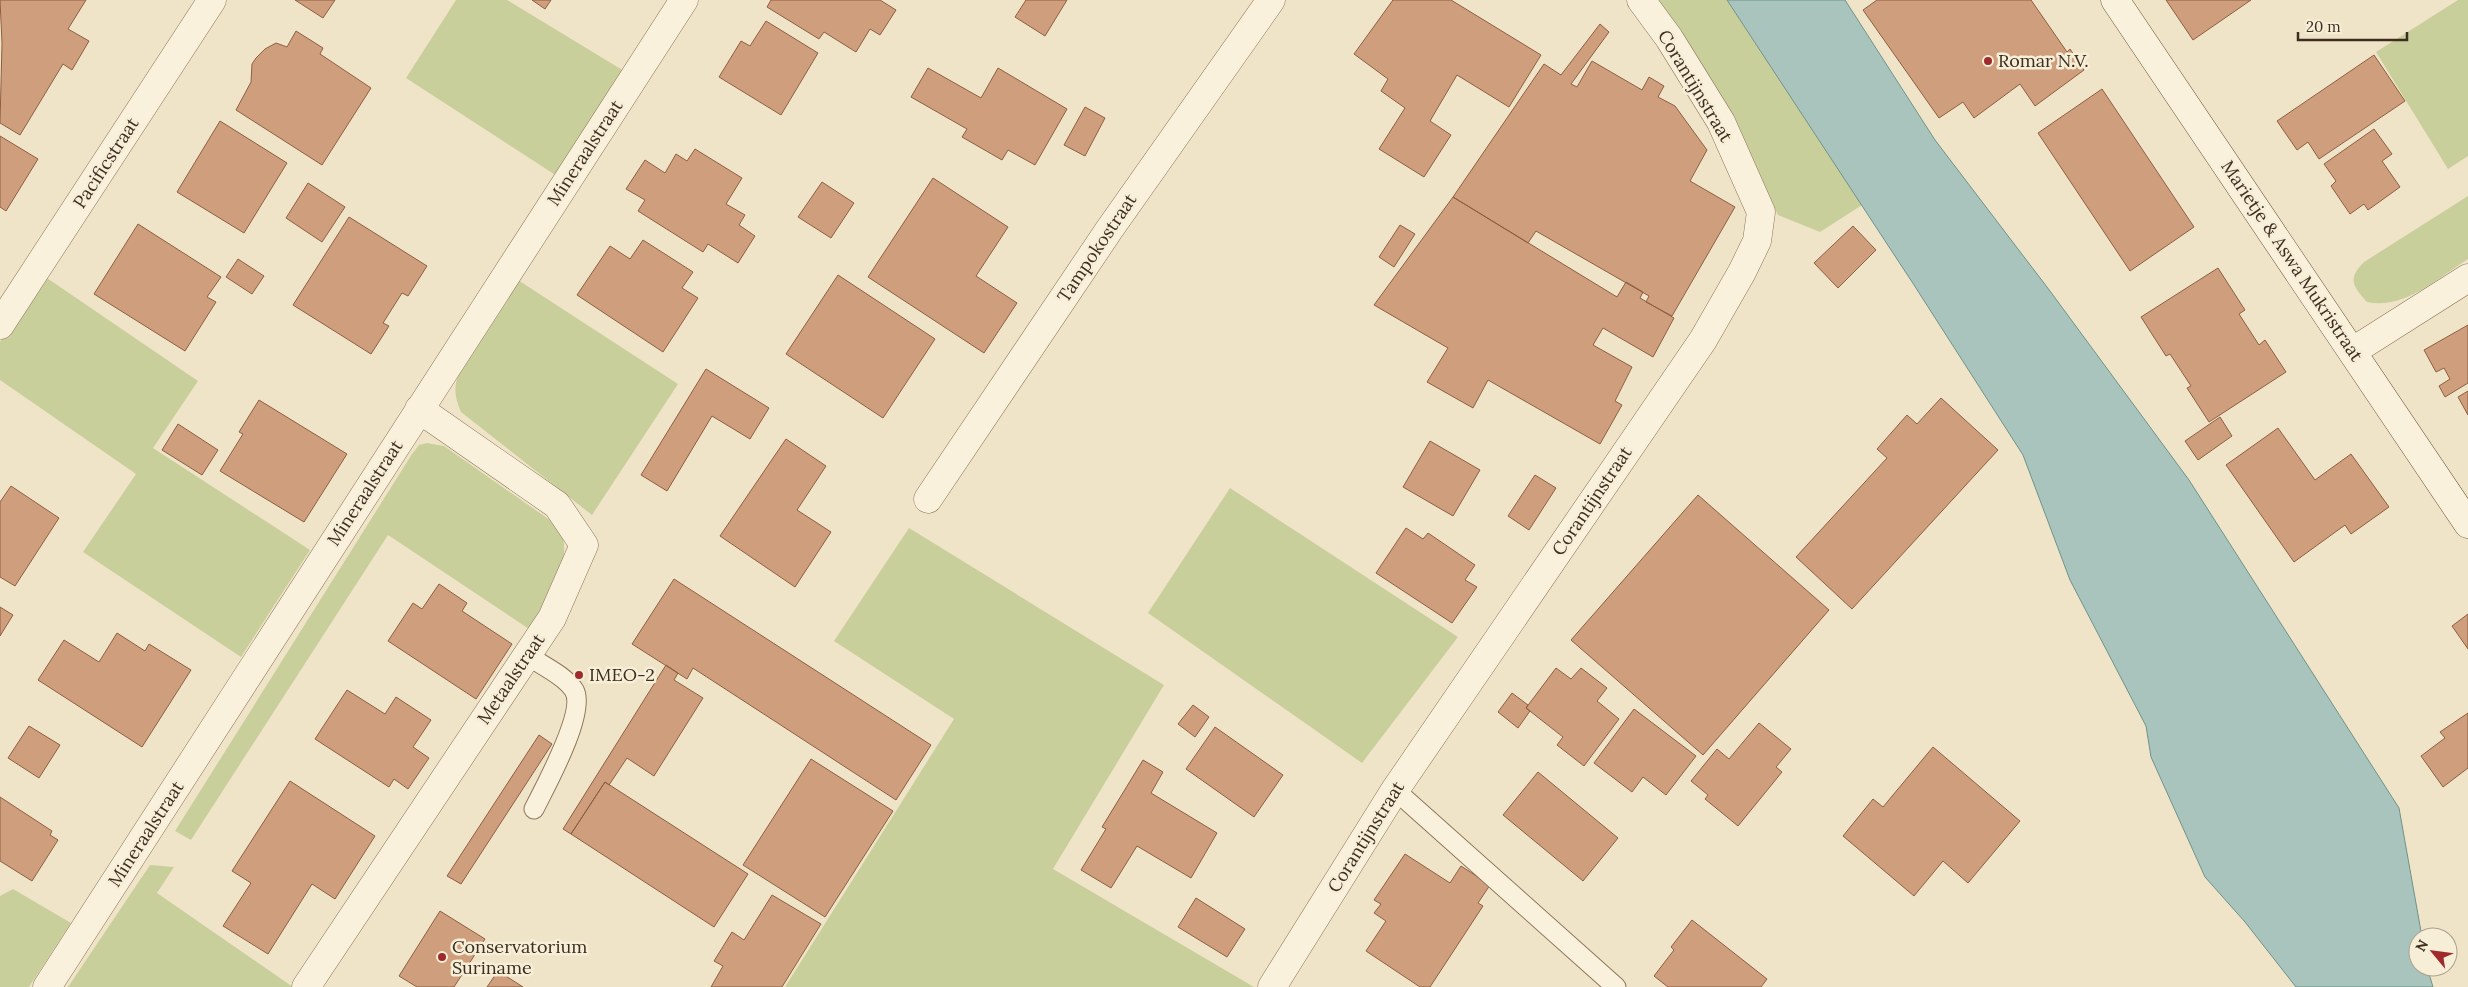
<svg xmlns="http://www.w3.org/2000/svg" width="2468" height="987" font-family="Lora,serif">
  <rect width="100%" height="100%" fill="#f0e4c8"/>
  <!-- green -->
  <path fill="#c9cf9b" d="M 456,0 L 507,0 L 624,71 L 557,176 L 406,78 Z
    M 1657,0 L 1727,0 L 1862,205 L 1820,232 L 1778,215 L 1715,90 Z
    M 2458,0 L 2468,0 L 2468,156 L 2448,169 L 2376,52 Z
    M 2468,196 L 2468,259 C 2438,278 2404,310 2367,302 C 2353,286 2347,279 2364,262 Z
    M 44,276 L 198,381 L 153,448 L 310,550 L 241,657 L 83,552 L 136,474 L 0,380 L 0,342 Z
    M 518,280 L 678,384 L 592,515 L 461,412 C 454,396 453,385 461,369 Z
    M 427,443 L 444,446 L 557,525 C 559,529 562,534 563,539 C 570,568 544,606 529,629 L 388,535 L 191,840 L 175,831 L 412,454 L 419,445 Z
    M 1230,488 L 1458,637 L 1362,763 L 1148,613 Z
    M 909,528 L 1164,685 L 1053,869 L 1254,987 L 785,987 L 954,719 L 834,641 Z
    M 150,865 L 174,867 L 157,893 L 293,987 L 68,987 Z
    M 13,889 L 71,923 L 29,987 L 0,987 L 0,896 Z"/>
  <!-- water -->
  <path fill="#a9c4bc" stroke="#6f938a" d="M 1727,0 L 1845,0 L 1935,140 L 2050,291 L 2189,480 L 2399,808 L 2422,937 L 2418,937 L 2418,967 L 2427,967 L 2433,987 L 2296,987 L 2245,922 L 2205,877 L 2151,757 L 2146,726 L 2070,580 L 2023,455 L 1914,285 Z"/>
  <!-- building -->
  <path fill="#cf9f7d" stroke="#8d5f41" d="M 0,0 L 86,0 L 68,29 L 89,41 L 72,70 L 63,64 L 20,135 L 0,123 L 2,43 Z
    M 295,0 L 335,0 L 323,18 Z
    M 532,0 L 551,0 L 545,9 Z
    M 771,0 L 880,0 L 896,10 L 880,35 L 870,29 L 856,52 L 824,32 L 819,39 L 767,7 Z
    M 1026,0 L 1067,0 L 1045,36 L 1015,17 Z
    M 1393,0 L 1451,0 L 1541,55 L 1509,107 L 1457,75 L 1430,121 L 1451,135 L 1424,177 L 1379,149 L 1405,108 L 1381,91 L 1388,79 L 1354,54 Z
    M 1877,0 L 2031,0 L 2067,52 L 2070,49 L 2084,70 L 2035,106 L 2020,84 L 1974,118 L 1963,102 L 1939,118 L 1863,10 Z
    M 2166,0 L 2251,0 L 2193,40 Z
    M 766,21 L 818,53 L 781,115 L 719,77 L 741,41 L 750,46 Z
    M 1600,24 L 1609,32 L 1571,84 L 1577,87 L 1592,61 L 1642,90 L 1649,77 L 1664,86 L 1658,97 L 1675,106 L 1707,150 L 1690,181 L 1735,207 L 1672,316 L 1646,302 L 1649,296 L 1536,231 L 1528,243 L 1453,197 L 1544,64 L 1561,75 Z
    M 296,31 L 323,48 L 320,54 L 371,88 L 322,165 L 236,110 L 251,82 L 252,64 L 256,58 L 265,49 L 276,43 L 287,47 Z
    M 2374,55 L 2405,101 L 2319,159 L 2308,142 L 2297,150 L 2277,121 Z
    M 928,68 L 981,98 L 998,68 L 1067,109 L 1035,165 L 1008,150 L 1002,160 L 962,137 L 967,129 L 911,97 Z
    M 2102,89 L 2194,227 L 2130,271 L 2038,133 Z
    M 1085,107 L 1105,118 L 1085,156 L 1064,145 Z
    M 220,121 L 287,163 L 244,233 L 177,192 Z
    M 2374,129 L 2392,154 L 2382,161 L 2400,187 L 2368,210 L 2364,204 L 2350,214 L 2331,186 L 2336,181 L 2324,164 Z
    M 0,136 L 38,159 L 6,211 L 0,207 Z
    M 695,149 L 742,178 L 726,204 L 745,215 L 739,225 L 755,236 L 738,263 L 708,244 L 703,252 L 638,211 L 645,200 L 626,189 L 645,160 L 665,173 L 676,154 L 687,161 Z
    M 933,178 L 1008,227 L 976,276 L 1017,303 L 984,353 L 868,277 Z
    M 822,182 L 854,203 L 831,238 L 798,217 Z
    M 308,183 L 345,207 L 322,242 L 286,218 Z
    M 1453,197 L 1617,297 L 1626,282 L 1643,292 L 1640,298 L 1674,318 L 1653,357 L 1603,328 L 1593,345 L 1632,367 L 1615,401 L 1622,405 L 1600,444 L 1488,380 L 1473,408 L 1427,382 L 1448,348 L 1374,305 Z
    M 349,217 L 427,266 L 408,296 L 402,293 L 383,323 L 389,326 L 371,354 L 293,305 Z
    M 138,224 L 221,277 L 207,297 L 216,302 L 185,351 L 94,294 Z
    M 1400,225 L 1415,234 L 1394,267 L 1379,257 Z
    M 1853,226 L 1876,250 L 1838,288 L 1814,263 Z
    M 643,240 L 693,272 L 682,288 L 698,298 L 663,352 L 577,295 L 610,246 L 630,259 Z
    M 238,259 L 264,276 L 252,294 L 226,277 Z
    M 2218,268 L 2245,310 L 2239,314 L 2259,345 L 2265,340 L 2286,372 L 2209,422 L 2187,388 L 2191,386 L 2170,354 L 2166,356 L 2141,317 Z
    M 838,275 L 935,339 L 883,418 L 786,354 Z
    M 2468,325 L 2468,383 L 2445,397 L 2439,386 L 2450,379 L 2444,368 L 2436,372 L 2424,350 Z
    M 706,369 L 769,408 L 750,439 L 712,416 L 667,491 L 641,475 Z
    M 2468,391 L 2468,415 L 2458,397 Z
    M 1941,398 L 1998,450 L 1852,609 L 1796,557 L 1887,458 L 1877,449 L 1907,415 L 1917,424 Z
    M 259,400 L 347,454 L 304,522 L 220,471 L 243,434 L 239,432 Z
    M 2220,417 L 2232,436 L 2198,460 L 2185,441 Z
    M 178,424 L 218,450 L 202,475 L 162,450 Z
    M 2278,428 L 2315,480 L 2351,454 L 2389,507 L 2351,534 L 2345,525 L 2294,562 L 2226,465 Z
    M 786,439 L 826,466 L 797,510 L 831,532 L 795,587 L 720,536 Z
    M 1430,441 L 1480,470 L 1453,516 L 1403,487 Z
    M 1535,475 L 1556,488 L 1529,530 L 1508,516 Z
    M 11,486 L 59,518 L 15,586 L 0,577 L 0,502 Z
    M 1698,495 L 1829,610 L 1703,755 L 1571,640 Z
    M 1406,528 L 1423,539 L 1428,533 L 1475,565 L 1465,580 L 1477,587 L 1452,623 L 1376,573 Z
    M 674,579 L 931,745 L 896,800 L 693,668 L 687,679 L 632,644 Z
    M 439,584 L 467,603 L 462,611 L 512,644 L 476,699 L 388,641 L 413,603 L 422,609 Z
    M 0,607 L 13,615 L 0,636 Z
    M 2468,614 L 2468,649 L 2452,626 Z
    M 117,633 L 145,651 L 149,644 L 191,670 L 142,747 L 38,680 L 64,640 L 99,662 Z
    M 666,665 L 678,673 L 674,680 L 703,698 L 654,776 L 627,758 L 609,785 L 605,782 L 571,834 L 563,829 Z
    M 1556,668 L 1571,679 L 1581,668 L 1607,688 L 1597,701 L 1619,719 L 1584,766 L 1557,745 L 1563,737 L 1526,708 Z
    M 347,690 L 385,714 L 396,697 L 431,720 L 413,747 L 429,758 L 408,789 L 394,779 L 389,787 L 315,739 Z
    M 1512,693 L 1528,705 L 1526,708 L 1530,711 L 1518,728 L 1498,712 Z
    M 1193,705 L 1209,717 L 1195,737 L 1178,724 Z
    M 1634,709 L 1696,756 L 1666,795 L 1643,777 L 1632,792 L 1594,763 Z
    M 2468,713 L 2468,768 L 2443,787 L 2421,756 L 2445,738 L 2440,732 Z
    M 1759,723 L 1791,749 L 1776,767 L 1782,772 L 1738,826 L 1705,799 L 1708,795 L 1691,781 L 1717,749 L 1729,759 Z
    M 29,726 L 60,745 L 39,778 L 8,758 Z
    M 1215,727 L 1283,775 L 1254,817 L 1186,769 Z
    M 539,735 L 552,744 L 461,884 L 447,876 Z
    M 1933,747 L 2020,821 L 1968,883 L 1943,861 L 1914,896 L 1843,836 L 1873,799 L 1883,807 Z
    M 811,759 L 893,811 L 825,917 L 743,865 Z
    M 1143,760 L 1163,772 L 1151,793 L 1217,833 L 1191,878 L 1137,846 L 1111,888 L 1081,870 L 1106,829 L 1102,827 Z
    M 1538,772 L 1618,838 L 1583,881 L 1503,815 Z
    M 290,781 L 375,836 L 335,899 L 312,884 L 268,954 L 223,926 L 251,883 L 232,871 Z
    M 605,782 L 748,874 L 714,927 L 571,834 Z
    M 0,797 L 52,831 L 50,835 L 58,840 L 32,881 L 0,861 Z
    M 1405,854 L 1450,883 L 1461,866 L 1490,885 L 1478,903 L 1483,906 L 1430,987 L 1420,987 L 1366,951 L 1386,921 L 1374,913 L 1381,904 L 1374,900 Z
    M 772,895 L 821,924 L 782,987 L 711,987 L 723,966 L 714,961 L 732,932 L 744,940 Z
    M 1196,898 L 1245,929 L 1227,957 L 1178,927 Z
    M 440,911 L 485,939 L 454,987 L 417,987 L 399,976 Z
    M 1692,920 L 1767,979 L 1761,987 L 1668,987 L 1654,976 L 1674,950 L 1671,947 Z
    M 498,971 L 523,987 L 487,987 Z"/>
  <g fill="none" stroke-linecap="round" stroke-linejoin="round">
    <!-- service casing -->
    <g stroke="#8d765c" stroke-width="21">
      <path id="service" d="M 527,655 C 541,665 564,675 574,690 C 587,711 545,787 534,809
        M 1395,790 L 1616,987"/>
    </g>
    <!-- minor casing -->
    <g stroke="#8d765c" stroke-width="29">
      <path id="minor" d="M 0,325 L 212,0
        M 2353,351 L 2468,278
        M 928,499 L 1109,230 L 1271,0
        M 47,987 L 684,0
        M 306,987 L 552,618 L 584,545 L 557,505 L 419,409"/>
    </g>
    <!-- tertiary casing -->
    <g stroke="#8d765c" stroke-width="29">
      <path id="tertiary" d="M 1272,987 L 1395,790 L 1703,340 L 1742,272 L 1757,241 L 1761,212 L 1721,122 L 1669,38 L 1641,0"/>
    </g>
    <!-- secondary casing -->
    <g stroke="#6f573f" stroke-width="29">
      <path id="secondary" d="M 2115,0 L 2468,524"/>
    </g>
    <!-- service -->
    <use href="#service" stroke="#faf1dc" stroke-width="19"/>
    <!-- minor -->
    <use href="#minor" stroke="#faf1dc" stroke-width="28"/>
    <!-- tertiary -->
    <use href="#tertiary" stroke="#faf1dc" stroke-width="28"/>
    <!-- secondary -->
    <use href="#secondary" stroke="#faf1dc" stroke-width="28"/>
  </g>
  <!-- markers -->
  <g fill="#9e2a2b" stroke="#f7eed8" stroke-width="2">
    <circle cx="1988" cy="61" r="5"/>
    <circle cx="579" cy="675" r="5"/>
    <circle cx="442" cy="957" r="5"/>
  </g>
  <g text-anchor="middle" stroke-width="5" stroke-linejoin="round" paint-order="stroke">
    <!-- poi labels -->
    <g font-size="18" fill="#3d2e20" stroke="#f7eed8" text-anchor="start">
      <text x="1998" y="67">Romar N.V.</text>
      <text x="589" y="681">IMEO-2</text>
      <text x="452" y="953">Conservatorium<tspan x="452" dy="21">Suriname</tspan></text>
    </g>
    <!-- street labels -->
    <g font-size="18" fill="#3d2e20" stroke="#f7eed8">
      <text transform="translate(1695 86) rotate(59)" y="6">Corantijnstraat</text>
      <text transform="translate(585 153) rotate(-57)" y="6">Mineraalstraat</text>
      <text transform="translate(106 163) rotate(-57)" y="6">Pacificstraat</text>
      <text transform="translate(1097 248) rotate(-56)" y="6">Tampokostraat</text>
      <text transform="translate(2292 261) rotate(56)" y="6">Marietje &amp; Aswa Mukristraat</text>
      <text transform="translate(365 493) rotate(-57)" y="6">Mineraalstraat</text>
      <text transform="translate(1592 501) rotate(-56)" y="6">Corantijnstraat</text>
      <text transform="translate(511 679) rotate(-56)" y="6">Metaalstraat</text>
      <text transform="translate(146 834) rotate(-57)" y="6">Mineraalstraat</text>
      <text transform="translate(1366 837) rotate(-58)" y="6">Corantijnstraat</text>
    </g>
  </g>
  <!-- north arrow -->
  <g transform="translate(2433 952) rotate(299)"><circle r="24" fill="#f7eed8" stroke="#ada18e"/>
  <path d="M0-4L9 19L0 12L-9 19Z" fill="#9e2a2b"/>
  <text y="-8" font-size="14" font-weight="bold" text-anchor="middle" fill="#3d2e20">N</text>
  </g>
  <!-- scale -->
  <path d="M2298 32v8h109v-8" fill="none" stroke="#3d2e20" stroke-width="2.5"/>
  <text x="2306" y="32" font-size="15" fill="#3d2e20" stroke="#f7eed8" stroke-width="4" paint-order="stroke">20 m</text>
</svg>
